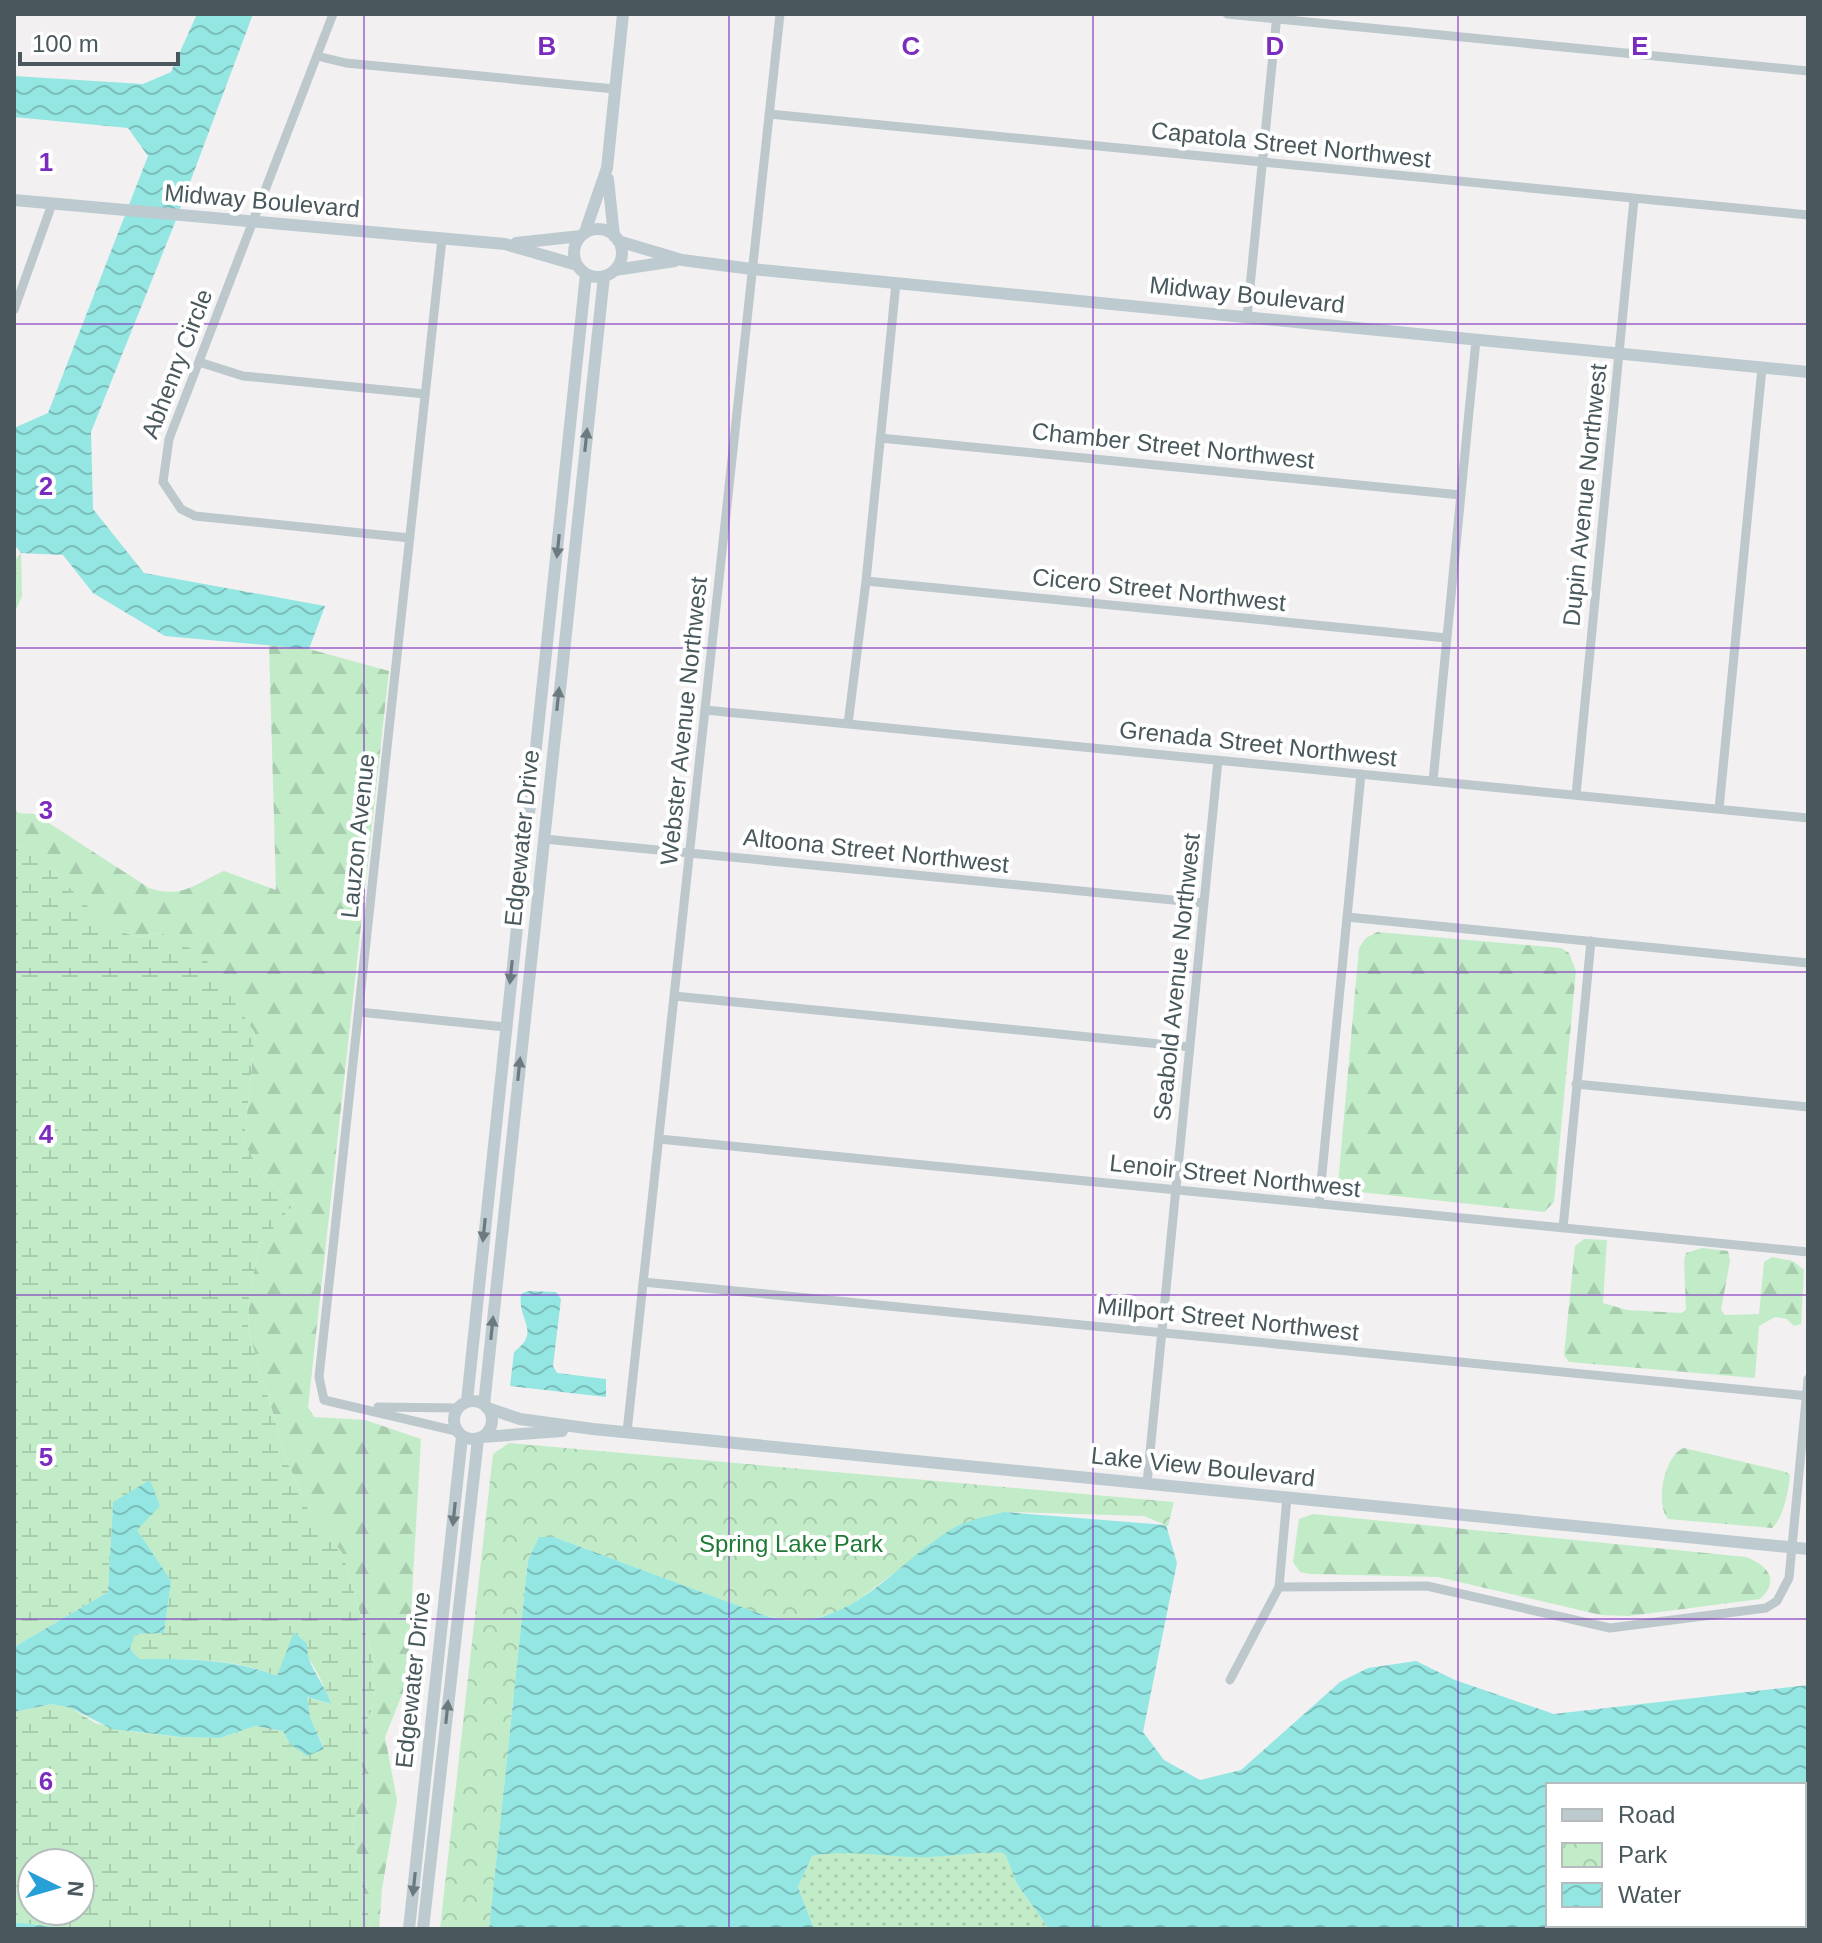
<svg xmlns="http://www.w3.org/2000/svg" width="1822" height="1943" font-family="Helvetica,sans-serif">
  <defs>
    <pattern id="grass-dots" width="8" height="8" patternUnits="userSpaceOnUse" patternTransform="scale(2)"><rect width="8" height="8" fill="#c2ecc8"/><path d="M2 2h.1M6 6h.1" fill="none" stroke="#a8ccae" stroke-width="1.8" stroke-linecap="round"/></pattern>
    <pattern id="forest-firs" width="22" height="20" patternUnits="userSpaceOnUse" patternTransform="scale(2)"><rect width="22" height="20" fill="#c2ecc8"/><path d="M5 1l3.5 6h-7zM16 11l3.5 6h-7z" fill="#a8ccae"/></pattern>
    <pattern id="wetland-marsh" width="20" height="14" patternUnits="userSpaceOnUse" patternTransform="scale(2)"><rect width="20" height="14" fill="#c2ecc8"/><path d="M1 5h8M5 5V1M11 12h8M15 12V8" fill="none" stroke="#a8ccae"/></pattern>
    <pattern id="park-crowns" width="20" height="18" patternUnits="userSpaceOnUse" patternTransform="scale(2)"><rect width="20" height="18" fill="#c2ecc8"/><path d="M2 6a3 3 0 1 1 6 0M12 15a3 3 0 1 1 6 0" fill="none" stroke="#a8ccae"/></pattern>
    <pattern id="water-waves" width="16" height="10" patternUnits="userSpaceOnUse" patternTransform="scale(2)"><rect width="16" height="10" fill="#93e6e2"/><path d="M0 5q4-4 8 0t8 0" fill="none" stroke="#7abdba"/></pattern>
  </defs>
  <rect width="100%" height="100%" fill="#f2f0f1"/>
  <!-- grass -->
  <path fill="url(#grass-dots)" d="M 841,1851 L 928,1857 L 986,1851 L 1006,1853 L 1017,1884 L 1049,1929 L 814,1929 L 798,1887 L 812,1856 Z"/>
  <!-- forest -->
  <path fill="url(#forest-firs)" d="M 21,553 L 22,596 L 14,614 L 14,561 Z
    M 269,645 L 309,649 L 389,671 L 308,1407 L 314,1417 L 365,1420 L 421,1439 L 407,1682 L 385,1737 L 397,1800 L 382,1889 L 379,1929 L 371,1929 L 352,1829 L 365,1779 L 357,1745 L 375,1701 L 373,1658 L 343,1554 L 308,1509 L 287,1461 L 248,1329 L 249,1293 L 260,1244 L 294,1204 L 266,1179 L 244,1144 L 255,1033 L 231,1002 L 161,933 L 138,937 L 109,928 L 27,844 L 14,849 L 14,807 L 18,813 L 35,814 L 149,888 C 183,899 194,884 224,871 L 276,890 Z
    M 1377,932 L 1561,948 L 1569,953 L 1576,971 L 1554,1202 L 1544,1212 L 1341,1190 L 1338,1184 L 1359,948 L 1366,938 Z
    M 1584,1239 L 1607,1240 L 1603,1303 L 1627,1310 L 1681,1313 L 1686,1310 L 1684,1260 L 1686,1253 L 1702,1248 L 1728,1251 L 1730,1261 L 1721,1310 L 1725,1315 L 1759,1314 L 1764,1262 L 1772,1257 L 1793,1261 L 1804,1270 L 1801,1324 L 1794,1326 L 1787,1319 L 1775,1317 L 1759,1326 L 1755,1378 L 1569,1362 L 1564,1355 L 1575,1246 Z
    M 1684,1448 L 1786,1472 L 1790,1475 C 1789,1490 1783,1519 1772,1528 L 1668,1519 C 1655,1504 1664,1455 1684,1448 Z
    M 1313,1514 L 1746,1557 C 1767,1565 1781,1580 1760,1599 L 1629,1616 L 1601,1615 L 1438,1577 L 1310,1574 L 1300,1572 L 1293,1562 L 1299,1519 Z"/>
  <!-- wetland -->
  <path fill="url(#wetland-marsh)" fill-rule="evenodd" d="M 27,844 L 109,928 L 138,937 L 161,933 L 203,955 L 255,1033 L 244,1144 L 266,1179 L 294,1204 L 260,1244 L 249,1293 L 248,1329 L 287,1461 L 308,1509 L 343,1554 L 373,1658 L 375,1701 L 357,1745 L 365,1779 L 352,1829 L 371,1929 L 72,1929 L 14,1922 L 14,1712 L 52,1704 L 71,1708 L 95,1723 L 133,1732 L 181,1737 L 220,1738 L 255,1726 L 283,1731 L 290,1744 L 324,1748 L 310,1717 L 306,1697 L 330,1704 C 324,1678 306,1657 295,1632 L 277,1676 C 232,1657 187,1659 138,1659 L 129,1648 L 135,1634 L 164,1632 L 171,1581 L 113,1502 L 108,1592 L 14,1647 L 14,849 ZM 32,1863 L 80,1863 L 80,1911 L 32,1911 Z"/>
  <!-- park -->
  <path fill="url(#park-crowns)" d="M 509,1443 L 1174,1502 L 1168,1526 L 1144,1516 L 1004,1512 L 954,1528 L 843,1611 L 800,1622 L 766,1616 L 554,1537 L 539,1537 L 528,1560 L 489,1929 L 440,1929 L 493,1454 Z"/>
  <!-- water -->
  <path fill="url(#water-waves)" fill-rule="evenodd" d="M 197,14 L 253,14 L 174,225 L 91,432 L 93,509 L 144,573 L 325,606 L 309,649 L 165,636 L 93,593 L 63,555 L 21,553 L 14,544 L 14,428 L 48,413 L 148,156 L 128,128 L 14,117 L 14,76 L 143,84 L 171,72 Z
    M 528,1291 L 556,1292 L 561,1299 L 553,1366 L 557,1373 L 606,1379 L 606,1397 L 510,1386 L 514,1352 C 542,1331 517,1321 521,1294 Z
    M 150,1480 L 160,1506 L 137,1530 L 171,1581 L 164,1633 L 135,1634 L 130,1649 L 139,1659 C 187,1659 232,1658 277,1676 L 294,1632 L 307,1644 C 306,1667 325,1682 331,1704 L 307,1697 L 310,1717 L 324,1749 L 307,1756 L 290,1744 L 283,1731 L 255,1726 L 220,1738 L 181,1737 L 112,1729 L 71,1708 L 52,1704 L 14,1712 L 14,1647 L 108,1592 L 113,1502 Z
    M 1004,1512 L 1166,1525 L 1177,1563 L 1143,1732 L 1164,1760 L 1200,1780 L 1241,1770 L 1340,1682 L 1368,1668 L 1416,1661 L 1455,1680 L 1554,1714 L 1808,1685 L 1808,1929 L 1049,1929 L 1017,1884 L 1005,1853 C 980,1851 956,1856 930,1857 C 890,1859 852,1848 812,1856 L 798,1887 L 814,1929 L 489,1929 L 528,1560 L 539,1537 L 554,1537 L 766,1616 C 845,1639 891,1566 952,1529 C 966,1520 988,1517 1004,1512 ZM 1804,1785 L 1804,1925 L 1548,1925 L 1548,1785 Z
    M 14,1922 L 72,1929 L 14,1929 Z"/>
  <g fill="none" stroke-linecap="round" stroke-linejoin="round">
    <!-- street -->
    <path stroke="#bdc8cc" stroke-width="9" d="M 333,14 L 169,439 L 163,482 L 181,509 L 195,516 L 410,538
      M 1227,14 L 1808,71
      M 317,56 L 346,63 L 615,89
      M 769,114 L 1808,215
      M 442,239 L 319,1377 L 324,1400 L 456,1431
      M 14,310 L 52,204
      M 1247,317 L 1277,14
      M 199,362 L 243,376 L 425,394
      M 880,438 L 1461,495
      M 866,581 L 1447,638
      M 705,710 L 1808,818
      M 848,724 L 866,581 L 896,283
      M 1433,781 L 1476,340
      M 1576,795 L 1634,199
      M 1719,809 L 1762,368
      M 544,839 L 1204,903
      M 1347,917 L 1808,963
      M 674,996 L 1190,1047
      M 359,1012 L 505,1027
      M 1576,1084 L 1808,1107
      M 659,1139 L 1808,1252
      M 1319,1204 L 1361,774
      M 1563,1228 L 1591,941
      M 643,1282 L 1808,1396
      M 378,1407 L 458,1408
      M 627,1432 L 780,14
      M 1147,1483 L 1218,760
      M 1279,1587 L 1427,1586 L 1610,1628 L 1766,1608 L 1777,1601 L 1789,1578 L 1808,1379
      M 1230,1680 L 1279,1587 L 1287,1497"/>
    <!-- secondary -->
    <path stroke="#bdcbd0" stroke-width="12" d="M 608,179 L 614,236
      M 14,200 L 505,244 L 577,265
      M574 253a24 24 0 1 1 48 0a24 24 0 1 1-48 0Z
      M 585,232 L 607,168 L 623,14
      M 618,241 L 682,260 L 752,269 L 1808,372
      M 516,243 L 581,236
      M 615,270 L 675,261
      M454 1420a19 19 0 1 1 38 0a19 19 0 1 1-38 0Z
      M 467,1401 L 586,274
      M 484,1405 L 604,276
      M 487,1408 L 520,1419 L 593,1429 L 1808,1549
      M 482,1437 L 562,1431
      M 409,1929 L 462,1437
      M 423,1929 L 478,1439"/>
  </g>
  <!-- one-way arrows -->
  <defs><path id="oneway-solid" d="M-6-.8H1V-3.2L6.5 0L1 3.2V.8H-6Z" transform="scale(2)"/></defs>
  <g fill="#6c7a7f">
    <use href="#oneway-solid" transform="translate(586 440) rotate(-84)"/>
    <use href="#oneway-solid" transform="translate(558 546) rotate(96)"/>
    <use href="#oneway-solid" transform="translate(558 699) rotate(-84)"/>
    <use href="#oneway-solid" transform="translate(511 972) rotate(96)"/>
    <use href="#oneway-solid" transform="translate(519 1069) rotate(-84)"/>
    <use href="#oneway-solid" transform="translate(484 1230) rotate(96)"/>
    <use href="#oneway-solid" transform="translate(492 1328) rotate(-84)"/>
    <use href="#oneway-solid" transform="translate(454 1514) rotate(96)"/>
    <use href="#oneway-solid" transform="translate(447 1712) rotate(-84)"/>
    <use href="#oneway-solid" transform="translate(414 1884) rotate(96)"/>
  </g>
  <!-- grid -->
  <path fill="none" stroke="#7b2cbf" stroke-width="2" stroke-opacity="0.55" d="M 364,14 L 364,1929M 729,14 L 729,1929M 1093,14 L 1093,1929M 1458,14 L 1458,1929M 14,324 L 1808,324M 14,648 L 1808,648M 14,972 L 1808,972M 14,1295 L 1808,1295M 14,1619 L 1808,1619"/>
  <g text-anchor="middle" stroke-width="8" stroke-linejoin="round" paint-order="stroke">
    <!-- street labels -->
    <g font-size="24" fill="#49585c" stroke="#fff">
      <text transform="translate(1291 145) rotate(6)" y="8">Capatola Street Northwest</text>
      <text transform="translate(262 201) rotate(5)" y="8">Midway Boulevard</text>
      <text transform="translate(1247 295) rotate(6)" y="8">Midway Boulevard</text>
      <text transform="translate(177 364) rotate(-69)" y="8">Abhenry Circle</text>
      <text transform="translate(1173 446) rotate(6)" y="8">Chamber Street Northwest</text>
      <text transform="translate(1585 495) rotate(-84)" y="8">Dupin Avenue Northwest</text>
      <text transform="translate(1159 590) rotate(6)" y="8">Cicero Street Northwest</text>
      <text transform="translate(684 721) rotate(-84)" y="8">Webster Avenue Northwest</text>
      <text transform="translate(1258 744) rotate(6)" y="8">Grenada Street Northwest</text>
      <text transform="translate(358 836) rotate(-84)" y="8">Lauzon Avenue</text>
      <text transform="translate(522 838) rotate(-84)" y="8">Edgewater Drive</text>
      <text transform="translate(876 851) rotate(6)" y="8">Altoona Street Northwest</text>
      <text transform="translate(1177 977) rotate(-84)" y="8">Seabold Avenue Northwest</text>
      <text transform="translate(1235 1176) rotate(6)" y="8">Lenoir Street Northwest</text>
      <text transform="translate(1228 1319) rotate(6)" y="8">Millport Street Northwest</text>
      <text transform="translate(1203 1467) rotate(6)" y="8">Lake View Boulevard</text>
      <text transform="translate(413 1680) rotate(-84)" y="8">Edgewater Drive</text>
    </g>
    <!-- park labels -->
    <g font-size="24" fill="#1e7a35" stroke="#fff">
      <text x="791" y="1552">Spring Lake Park</text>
    </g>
  </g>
  <g font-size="26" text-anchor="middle" font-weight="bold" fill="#7b2cbf" stroke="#fff" stroke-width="8" stroke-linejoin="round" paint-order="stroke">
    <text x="547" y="55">B</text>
    <text x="911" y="55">C</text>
    <text x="1275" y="55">D</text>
    <text x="1640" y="55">E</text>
    <text x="46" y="171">1</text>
    <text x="46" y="495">2</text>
    <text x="46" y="819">3</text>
    <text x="46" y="1143">4</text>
    <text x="46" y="1466">5</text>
    <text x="46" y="1790">6</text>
  </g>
  <!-- border -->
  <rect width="1822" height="1943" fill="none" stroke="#49585c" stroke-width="32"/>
  <!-- legend -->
  <rect x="1546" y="1783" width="260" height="144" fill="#ffffff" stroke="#b6bcbe" stroke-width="2"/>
  <rect x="1562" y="1809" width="40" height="12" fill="#bdcbd0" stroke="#b6bcbe" stroke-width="2"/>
  <text x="1618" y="1823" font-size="24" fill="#49585c">Road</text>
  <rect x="1562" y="1843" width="40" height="24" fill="url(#park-crowns)" stroke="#b6bcbe" stroke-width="2"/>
  <text x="1618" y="1863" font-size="24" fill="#49585c">Park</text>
  <rect x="1562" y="1883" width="40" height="24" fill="url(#water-waves)" stroke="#b6bcbe" stroke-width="2"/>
  <text x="1618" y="1903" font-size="24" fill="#49585c">Water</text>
  <!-- north arrow -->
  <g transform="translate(56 1887) rotate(95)"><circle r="38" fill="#ffffff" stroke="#b6bcbe" stroke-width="2"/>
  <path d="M0-6L14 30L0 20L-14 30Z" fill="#26a0d6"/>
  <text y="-12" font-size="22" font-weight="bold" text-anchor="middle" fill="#49585c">N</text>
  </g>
  <!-- scale -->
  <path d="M20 52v12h158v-12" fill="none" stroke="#49585c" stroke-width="4"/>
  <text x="32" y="52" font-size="24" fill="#49585c" stroke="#ffffff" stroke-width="6" paint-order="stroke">100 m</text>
</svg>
